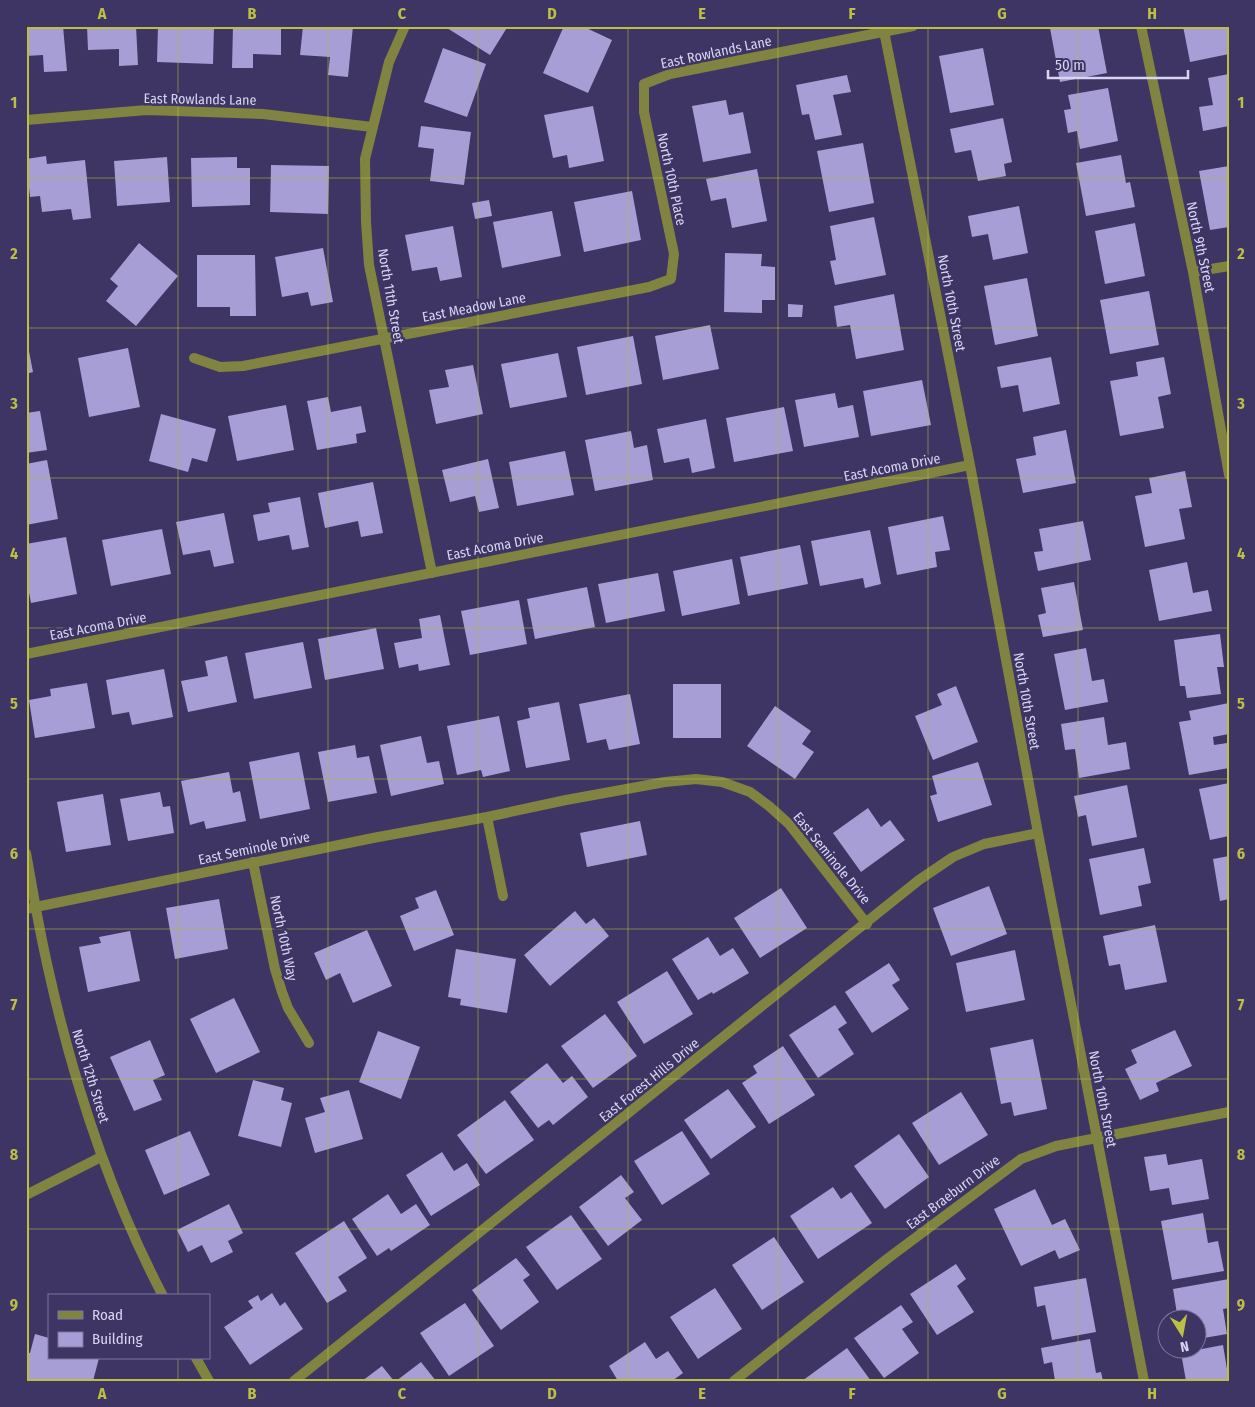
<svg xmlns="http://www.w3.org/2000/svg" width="1255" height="1407" font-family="'Fira Sans Condensed',sans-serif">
  <rect width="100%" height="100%" fill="#3e3564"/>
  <!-- building -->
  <path fill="#a69ed5" d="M 43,26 L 63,26 L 67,71 L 44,72 L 43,55 L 26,56 L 26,27 Z
    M 87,26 L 136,26 L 138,65 L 119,66 L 119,49 L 88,50 Z
    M 158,26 L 214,26 L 213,64 L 157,62 Z
    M 233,26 L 281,26 L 281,55 L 253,54 L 253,68 L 232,68 Z
    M 303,26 L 353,26 L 348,77 L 328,75 L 330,57 L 300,55 Z
    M 448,26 L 508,26 L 490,55 L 447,28 Z
    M 564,26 L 582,26 L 612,40 L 588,93 L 543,73 Z
    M 1061,26 L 1098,26 L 1107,73 L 1060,82 L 1050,28 Z
    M 1183,26 L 1229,26 L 1229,54 L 1190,62 Z
    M 443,48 L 486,64 L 467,117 L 424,102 Z
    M 983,48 L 994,105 L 950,113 L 939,56 Z
    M 1229,74 L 1229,126 L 1203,131 L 1199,107 L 1213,105 L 1208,78 Z
    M 847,75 L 851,92 L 833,95 L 842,135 L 815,140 L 809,114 L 802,115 L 796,85 Z
    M 1108,88 L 1118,141 L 1080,149 L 1077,131 L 1068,133 L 1064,110 L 1071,109 L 1068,95 Z
    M 726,100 L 729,115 L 743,112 L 751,153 L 703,162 L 692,106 Z
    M 593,106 L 604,161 L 569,168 L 567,155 L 553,158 L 544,115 Z
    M 1003,118 L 1012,162 L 1004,164 L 1006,176 L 978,181 L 971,150 L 955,153 L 950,129 Z
    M 421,126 L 471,132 L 464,185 L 430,181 L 434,149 L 418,147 Z
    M 863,143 L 874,203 L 829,212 L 817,151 Z
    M 1121,155 L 1126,183 L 1130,182 L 1135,207 L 1086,216 L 1076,163 Z
    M 46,156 L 47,164 L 85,160 L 91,218 L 73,220 L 71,209 L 42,212 L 40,196 L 30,197 L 26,159 Z
    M 167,157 L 170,202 L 117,206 L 114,161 Z
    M 237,157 L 237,168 L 250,168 L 250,205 L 192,207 L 191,158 Z
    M 271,165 L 329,166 L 328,214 L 270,212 Z
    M 1229,166 L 1229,227 L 1210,230 L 1199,171 Z
    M 757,169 L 767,221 L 732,228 L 726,198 L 711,201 L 706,179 Z
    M 632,191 L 641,240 L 584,252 L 574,202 Z
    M 489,200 L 492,216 L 475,219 L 472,203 Z
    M 1019,206 L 1028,253 L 993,260 L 988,234 L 972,237 L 968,216 Z
    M 552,211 L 561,256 L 502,268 L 493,222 Z
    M 874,217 L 886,275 L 835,285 L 830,261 L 836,260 L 830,226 Z
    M 1135,223 L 1145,276 L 1105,284 L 1095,231 Z
    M 453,226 L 462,277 L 440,281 L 437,267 L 412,271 L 405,235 Z
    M 139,243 L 178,276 L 136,326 L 106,301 L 118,286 L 110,279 Z
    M 323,248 L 333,302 L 311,306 L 308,292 L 282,297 L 275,257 Z
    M 725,253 L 762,254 L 761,266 L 775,267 L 775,300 L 762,300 L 762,313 L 724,312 Z
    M 197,255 L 255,255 L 256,316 L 230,316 L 230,307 L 197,307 Z
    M 1027,278 L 1038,336 L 995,345 L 984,286 Z
    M 1149,291 L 1159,345 L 1110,354 L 1100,300 Z
    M 894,294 L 904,350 L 856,359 L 850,325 L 837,327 L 834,306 Z
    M 788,304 L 803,305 L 802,317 L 788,317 Z
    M 710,325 L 719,369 L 663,380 L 655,336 Z
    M 633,336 L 642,384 L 586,395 L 577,347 Z
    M 27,341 L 33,372 L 26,374 L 26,342 Z
    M 128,348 L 140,407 L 89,417 L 78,358 Z
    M 558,353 L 567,397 L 510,408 L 501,364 Z
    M 1051,357 L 1060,404 L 1023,412 L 1018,385 L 1001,388 L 997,367 Z
    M 1164,357 L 1171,394 L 1158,397 L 1164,428 L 1120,436 L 1110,381 L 1138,376 L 1136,362 Z
    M 473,365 L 483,414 L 436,424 L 429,390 L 449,387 L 445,370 Z
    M 922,380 L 931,425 L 871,436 L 863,391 Z
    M 835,393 L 838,408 L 853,405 L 859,437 L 804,447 L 795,400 Z
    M 328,397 L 331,412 L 361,406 L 366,432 L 356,434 L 357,443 L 317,450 L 307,401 Z
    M 286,405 L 294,450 L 237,461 L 228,416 Z
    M 784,407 L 793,451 L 734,462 L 726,418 Z
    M 40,411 L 47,450 L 26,453 L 26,413 Z
    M 161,414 L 216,429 L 207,462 L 192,458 L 188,472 L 149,461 Z
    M 706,419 L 715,468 L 692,473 L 689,458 L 664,463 L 657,429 Z
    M 1066,430 L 1076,483 L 1023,493 L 1016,459 L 1036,455 L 1033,437 Z
    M 631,431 L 634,448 L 647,445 L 653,480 L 595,491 L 585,440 Z
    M 565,451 L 574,495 L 517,506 L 509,462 Z
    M 488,459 L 499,508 L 479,512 L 475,496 L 450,502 L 442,470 Z
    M 47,460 L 58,519 L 26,525 L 26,464 Z
    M 1185,471 L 1192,507 L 1179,509 L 1185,539 L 1145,547 L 1135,496 L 1152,493 L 1149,478 Z
    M 373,482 L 383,533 L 361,537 L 358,521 L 325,528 L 318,493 Z
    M 300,497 L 309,547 L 292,550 L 289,535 L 258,541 L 253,515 L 270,512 L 268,503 Z
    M 224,513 L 234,563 L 214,567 L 210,550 L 183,555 L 176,522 Z
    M 943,516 L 950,550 L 935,552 L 937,567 L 897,575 L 888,527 Z
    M 1083,521 L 1091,560 L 1038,571 L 1034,552 L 1043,551 L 1039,529 Z
    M 162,529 L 171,574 L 111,586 L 102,540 Z
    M 870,530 L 881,584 L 865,588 L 863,578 L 820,586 L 811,541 Z
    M 66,537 L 77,594 L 31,603 L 26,577 L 26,544 Z
    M 800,545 L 808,584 L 748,596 L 740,557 Z
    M 732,559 L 740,604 L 682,616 L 673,571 Z
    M 1187,562 L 1193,593 L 1208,590 L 1212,611 L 1159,621 L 1149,570 Z
    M 658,573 L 665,611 L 606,623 L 598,584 Z
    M 1074,582 L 1083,630 L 1043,637 L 1038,615 L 1046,613 L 1041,588 Z
    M 587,587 L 595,627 L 535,639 L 527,599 Z
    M 519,600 L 527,644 L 470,655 L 461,611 Z
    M 440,615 L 450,665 L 419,671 L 418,664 L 399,668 L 394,643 L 422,638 L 419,619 Z
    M 376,628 L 384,669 L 325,680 L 318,639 Z
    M 1220,634 L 1224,667 L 1217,667 L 1221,694 L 1187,698 L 1185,686 L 1180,686 L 1174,640 Z
    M 303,642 L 312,688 L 254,699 L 245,653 Z
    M 1086,648 L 1092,681 L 1104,679 L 1108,702 L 1065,710 L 1054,654 Z
    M 227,656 L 237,702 L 188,712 L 181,681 L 208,676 L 205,661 Z
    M 164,669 L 173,717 L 132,725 L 129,712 L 112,715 L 106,680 Z
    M 87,683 L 95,728 L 35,738 L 29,700 L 51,696 L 50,689 Z
    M 673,684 L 721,684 L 721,738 L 673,738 Z
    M 956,686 L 978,742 L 933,760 L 915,716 L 942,705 L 937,694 Z
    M 630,694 L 640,744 L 609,750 L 606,739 L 587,743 L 579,704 Z
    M 559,702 L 570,760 L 526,768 L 517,721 L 530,718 L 528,708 Z
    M 1229,703 L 1229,734 L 1213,737 L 1214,745 L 1227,743 L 1229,768 L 1189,775 L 1179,722 L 1191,720 L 1189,711 Z
    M 775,706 L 811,731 L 802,744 L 814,752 L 795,779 L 747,746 Z
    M 499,716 L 510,771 L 483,777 L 481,770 L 457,775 L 447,726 Z
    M 1104,717 L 1108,745 L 1126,742 L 1130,769 L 1079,778 L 1075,749 L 1065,750 L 1061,724 Z
    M 421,736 L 427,763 L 439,761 L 444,784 L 391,796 L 380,745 Z
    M 355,745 L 357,758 L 369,756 L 377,793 L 328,802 L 318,752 Z
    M 299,752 L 310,809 L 260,819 L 249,762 Z
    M 978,762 L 992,805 L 938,822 L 930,796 L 937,794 L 932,776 Z
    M 229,772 L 233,793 L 240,791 L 246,821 L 206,829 L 204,821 L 190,825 L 181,781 Z
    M 1229,783 L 1229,836 L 1210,840 L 1199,789 Z
    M 1127,785 L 1137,837 L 1092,846 L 1086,815 L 1078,817 L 1074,796 Z
    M 160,792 L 163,807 L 170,806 L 174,833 L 128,841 L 120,799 Z
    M 103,794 L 111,845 L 66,852 L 57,802 Z
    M 868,808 L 881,827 L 890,820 L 905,840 L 861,872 L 833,833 Z
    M 640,821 L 647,855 L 587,867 L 580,833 Z
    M 1144,848 L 1151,883 L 1138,886 L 1142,906 L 1100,915 L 1089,859 Z
    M 1229,856 L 1229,899 L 1220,901 L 1213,859 Z
    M 989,886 L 1007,934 L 951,956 L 933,908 Z
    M 781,888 L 807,928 L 760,958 L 734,918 Z
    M 436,890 L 454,935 L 414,951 L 400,916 L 419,908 L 415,898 Z
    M 219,899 L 228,949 L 175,959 L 166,908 Z
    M 575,911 L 586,924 L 594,918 L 609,936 L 550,986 L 524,955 Z
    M 1155,925 L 1167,982 L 1125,990 L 1120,964 L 1109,966 L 1103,936 Z
    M 367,930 L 392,986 L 353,1003 L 340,973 L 326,980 L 314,953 Z
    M 130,931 L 140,981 L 88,992 L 79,947 L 101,943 L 99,937 Z
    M 708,937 L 720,956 L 733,948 L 749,973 L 713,994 L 712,992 L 698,1000 L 672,959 Z
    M 456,949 L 516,959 L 507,1013 L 460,1005 L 461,999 L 448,997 Z
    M 1015,950 L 1025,1000 L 966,1012 L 956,963 Z
    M 889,963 L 900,980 L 892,985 L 909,1009 L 872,1033 L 845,992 Z
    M 667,971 L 693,1014 L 644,1044 L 617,1002 Z
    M 234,998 L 260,1052 L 216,1073 L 190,1019 Z
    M 835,1005 L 847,1023 L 838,1029 L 854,1054 L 818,1078 L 789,1035 Z
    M 605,1014 L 637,1056 L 593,1088 L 561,1046 Z
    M 1175,1030 L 1192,1066 L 1156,1083 L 1159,1091 L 1140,1100 L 1125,1069 L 1137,1063 L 1131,1050 Z
    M 378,1031 L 420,1047 L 401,1099 L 359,1082 Z
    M 1033,1039 L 1047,1109 L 1014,1116 L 1011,1102 L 1001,1104 L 990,1048 Z
    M 150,1040 L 165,1075 L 153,1080 L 162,1100 L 134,1111 L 110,1057 Z
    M 783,1046 L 815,1095 L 769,1124 L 742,1083 L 757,1073 L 753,1066 Z
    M 547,1063 L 563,1083 L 572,1076 L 588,1097 L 553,1125 L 549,1120 L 538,1128 L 510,1092 Z
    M 253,1080 L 284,1088 L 281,1100 L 292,1103 L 281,1147 L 238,1136 Z
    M 728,1089 L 756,1127 L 711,1159 L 684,1120 Z
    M 349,1090 L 363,1139 L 315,1153 L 305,1118 L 325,1112 L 320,1098 Z
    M 961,1092 L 988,1135 L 939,1165 L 912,1123 Z
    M 505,1100 L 534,1140 L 486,1174 L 457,1135 Z
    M 190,1131 L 210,1175 L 164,1195 L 145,1150 Z
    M 682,1131 L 710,1174 L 662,1205 L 634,1161 Z
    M 899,1134 L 929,1177 L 885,1209 L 854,1166 Z
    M 442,1152 L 454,1171 L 467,1163 L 480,1185 L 431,1216 L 406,1175 Z
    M 1166,1154 L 1168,1165 L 1202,1159 L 1209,1199 L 1172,1205 L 1169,1188 L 1150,1191 L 1144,1157 Z
    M 621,1175 L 634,1192 L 625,1198 L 642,1220 L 608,1246 L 579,1207 Z
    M 833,1187 L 841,1199 L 851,1192 L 872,1223 L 818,1259 L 790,1216 Z
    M 1035,1189 L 1052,1225 L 1065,1219 L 1080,1250 L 1059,1259 L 1055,1250 L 1021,1266 L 994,1209 Z
    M 388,1194 L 401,1214 L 416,1204 L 430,1225 L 391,1251 L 389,1248 L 377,1256 L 352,1219 Z
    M 229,1204 L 243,1233 L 228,1241 L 233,1252 L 211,1263 L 202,1245 L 188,1252 L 177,1230 Z
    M 1203,1213 L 1208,1243 L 1218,1241 L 1224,1271 L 1172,1280 L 1161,1221 Z
    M 571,1215 L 602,1259 L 557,1290 L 526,1247 Z
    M 344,1221 L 367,1258 L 338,1277 L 347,1291 L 327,1303 L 295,1253 Z
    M 774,1237 L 804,1282 L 762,1310 L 732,1265 Z
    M 516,1258 L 530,1275 L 523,1280 L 539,1302 L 501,1330 L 472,1290 Z
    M 956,1264 L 966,1279 L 957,1286 L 974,1312 L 937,1335 L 910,1294 Z
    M 1086,1278 L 1096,1332 L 1052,1340 L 1045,1305 L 1037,1307 L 1034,1287 Z
    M 1229,1279 L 1229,1308 L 1223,1309 L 1227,1334 L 1198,1339 L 1198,1320 L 1178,1320 L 1173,1289 Z
    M 715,1288 L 742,1329 L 698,1359 L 670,1317 Z
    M 272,1293 L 280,1306 L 285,1302 L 303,1329 L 250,1365 L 224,1327 L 253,1308 L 248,1301 L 258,1295 L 261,1301 Z
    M 465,1303 L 494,1346 L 449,1376 L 420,1333 Z
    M 901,1305 L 913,1322 L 902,1329 L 919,1353 L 884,1378 L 854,1338 Z
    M 35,1334 L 49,1338 L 49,1358 L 99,1358 L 93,1381 L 26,1381 L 26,1352 L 30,1353 Z
    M 1090,1339 L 1096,1373 L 1101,1372 L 1103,1381 L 1055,1381 L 1052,1362 L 1044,1364 L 1041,1348 Z
    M 645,1342 L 656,1359 L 668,1351 L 683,1373 L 672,1381 L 618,1381 L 609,1366 Z
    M 1223,1345 L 1229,1381 L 1186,1381 L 1181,1353 Z
    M 847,1348 L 871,1381 L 802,1381 Z
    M 421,1362 L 436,1381 L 396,1381 Z
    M 382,1366 L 394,1381 L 362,1381 Z"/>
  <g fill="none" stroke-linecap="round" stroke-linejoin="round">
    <!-- street -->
    <path stroke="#818341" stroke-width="10" d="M 405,26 L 389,62 L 365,159 L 366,222 L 369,265 L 432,573
      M 883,26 L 970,465 L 1038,833 L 1144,1381
      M 1141,26 L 1193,272 L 1229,475
      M 26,120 L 147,110 L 263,114 L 372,127
      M 1193,272 L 1229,266
      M 194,358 L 220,367 L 243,366 L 649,287 L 671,279 L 674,254 L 644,112 L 644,84 L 670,74 L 913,26
      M 26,654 L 970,465
      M 487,817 L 503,896
      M 26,853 C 33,891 39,930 48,968 C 73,1081 109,1193 163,1296
      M 253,862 L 275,969 L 282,992 L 288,1008 L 309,1043
      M 26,909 L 373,838 L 487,817 L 566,800 L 665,782 L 696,779 L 722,782 L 750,792 L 769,806 L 789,824 L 867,924
      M 26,1195 L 101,1157
      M 196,1358 L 209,1381
      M 294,1381 L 919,880 L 953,857 L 984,844 L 1038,833
      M 734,1381 L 887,1259 L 1021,1159 L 1056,1146 L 1229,1112"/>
  </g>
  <!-- grid -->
  <path fill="none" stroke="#bcbf43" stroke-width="1" stroke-opacity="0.55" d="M 178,26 L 178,1296M 328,26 L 328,1381M 478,26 L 478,1381M 628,26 L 628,1381M 778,26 L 778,1381M 928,26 L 928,1381M 1078,26 L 1078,1381M 26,178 L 1229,178M 26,328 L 1229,328M 26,478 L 1229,478M 26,628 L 1229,628M 26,779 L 1229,779M 26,929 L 1229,929M 26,1079 L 1229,1079M 26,1229 L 1229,1229M 178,1358 L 178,1381"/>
  <g text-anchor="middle" stroke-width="5" stroke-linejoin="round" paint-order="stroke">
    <!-- street labels -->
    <g font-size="14" fill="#d8d5f2" stroke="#3e3564">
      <text transform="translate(716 52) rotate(-12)" y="5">East Rowlands Lane</text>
      <text transform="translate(200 99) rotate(1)" y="5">East Rowlands Lane</text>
      <text transform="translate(672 179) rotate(78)" y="5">North 10th Place</text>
      <text transform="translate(1201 247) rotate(78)" y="5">North 9th Street</text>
      <text transform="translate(391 296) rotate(80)" y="5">North 11th Street</text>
      <text transform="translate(952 303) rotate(79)" y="5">North 10th Street</text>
      <text transform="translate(474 307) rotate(-11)" y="5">East Meadow Lane</text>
      <text transform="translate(892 467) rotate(-11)" y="5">East Acoma Drive</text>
      <text transform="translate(495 546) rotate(-11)" y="5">East Acoma Drive</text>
      <text transform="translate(98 626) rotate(-11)" y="5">East Acoma Drive</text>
      <text transform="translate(1027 701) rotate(80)" y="5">North 10th Street</text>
      <text transform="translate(254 848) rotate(-12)" y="5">East Seminole Drive</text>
      <text transform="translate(832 858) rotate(51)" y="5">East Seminole Drive</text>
      <text transform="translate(284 938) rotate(78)" y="5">North 10th Way</text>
      <text transform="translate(91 1076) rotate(73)" y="5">North 12th Street</text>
      <text transform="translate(649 1080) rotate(-39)" y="5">East Forest Hills Drive</text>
      <text transform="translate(1103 1099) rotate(79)" y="5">North 10th Street</text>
      <text transform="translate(953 1192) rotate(-37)" y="5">East Braeburn Drive</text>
    </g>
  </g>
  <!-- border -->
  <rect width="1255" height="1407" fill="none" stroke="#3e3564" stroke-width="55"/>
  <!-- legend -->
  <rect x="48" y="1294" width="162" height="65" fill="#3e3564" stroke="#7c759d"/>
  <rect x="58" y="1311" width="25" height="8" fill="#818341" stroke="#7c759d"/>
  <text x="92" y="1320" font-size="15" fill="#d8d5f2">Road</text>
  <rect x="58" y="1332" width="25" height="15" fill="#a69ed5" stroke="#7c759d"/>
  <text x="92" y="1344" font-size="15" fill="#d8d5f2">Building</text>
  <!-- north arrow -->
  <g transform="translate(1182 1334) rotate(169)"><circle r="24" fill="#3e3564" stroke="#7c759d"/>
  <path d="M0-4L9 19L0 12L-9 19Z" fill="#bcbf43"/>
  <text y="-8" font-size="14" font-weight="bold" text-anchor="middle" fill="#d8d5f2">N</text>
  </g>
  <!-- scale -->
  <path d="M1048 70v8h140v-8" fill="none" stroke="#d8d5f2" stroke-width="2.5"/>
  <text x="1055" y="70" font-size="15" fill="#d8d5f2" stroke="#3e3564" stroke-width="4" paint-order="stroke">50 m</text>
  <rect x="28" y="28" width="1200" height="1352" fill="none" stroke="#bcbf43" stroke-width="2"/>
  <g font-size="16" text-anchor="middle" font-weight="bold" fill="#bcbf43">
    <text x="102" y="19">A</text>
    <text x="252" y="19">B</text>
    <text x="402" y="19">C</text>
    <text x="552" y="19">D</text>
    <text x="702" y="19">E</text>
    <text x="852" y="19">F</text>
    <text x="1002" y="19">G</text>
    <text x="1152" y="19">H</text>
    <text x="14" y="108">1</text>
    <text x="1241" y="108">1</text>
    <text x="14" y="259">2</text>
    <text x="1241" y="259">2</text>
    <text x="14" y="409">3</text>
    <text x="1241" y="409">3</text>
    <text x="14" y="559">4</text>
    <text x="1241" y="559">4</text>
    <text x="14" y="709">5</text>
    <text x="1241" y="709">5</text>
    <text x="14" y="859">6</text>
    <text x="1241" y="859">6</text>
    <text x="14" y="1010">7</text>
    <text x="1241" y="1010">7</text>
    <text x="14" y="1160">8</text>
    <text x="1241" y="1160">8</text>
    <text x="14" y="1310">9</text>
    <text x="1241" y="1310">9</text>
    <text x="102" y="1399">A</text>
    <text x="252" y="1399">B</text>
    <text x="402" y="1399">C</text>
    <text x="552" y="1399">D</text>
    <text x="702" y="1399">E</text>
    <text x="852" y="1399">F</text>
    <text x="1002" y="1399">G</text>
    <text x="1152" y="1399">H</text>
  </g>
</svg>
